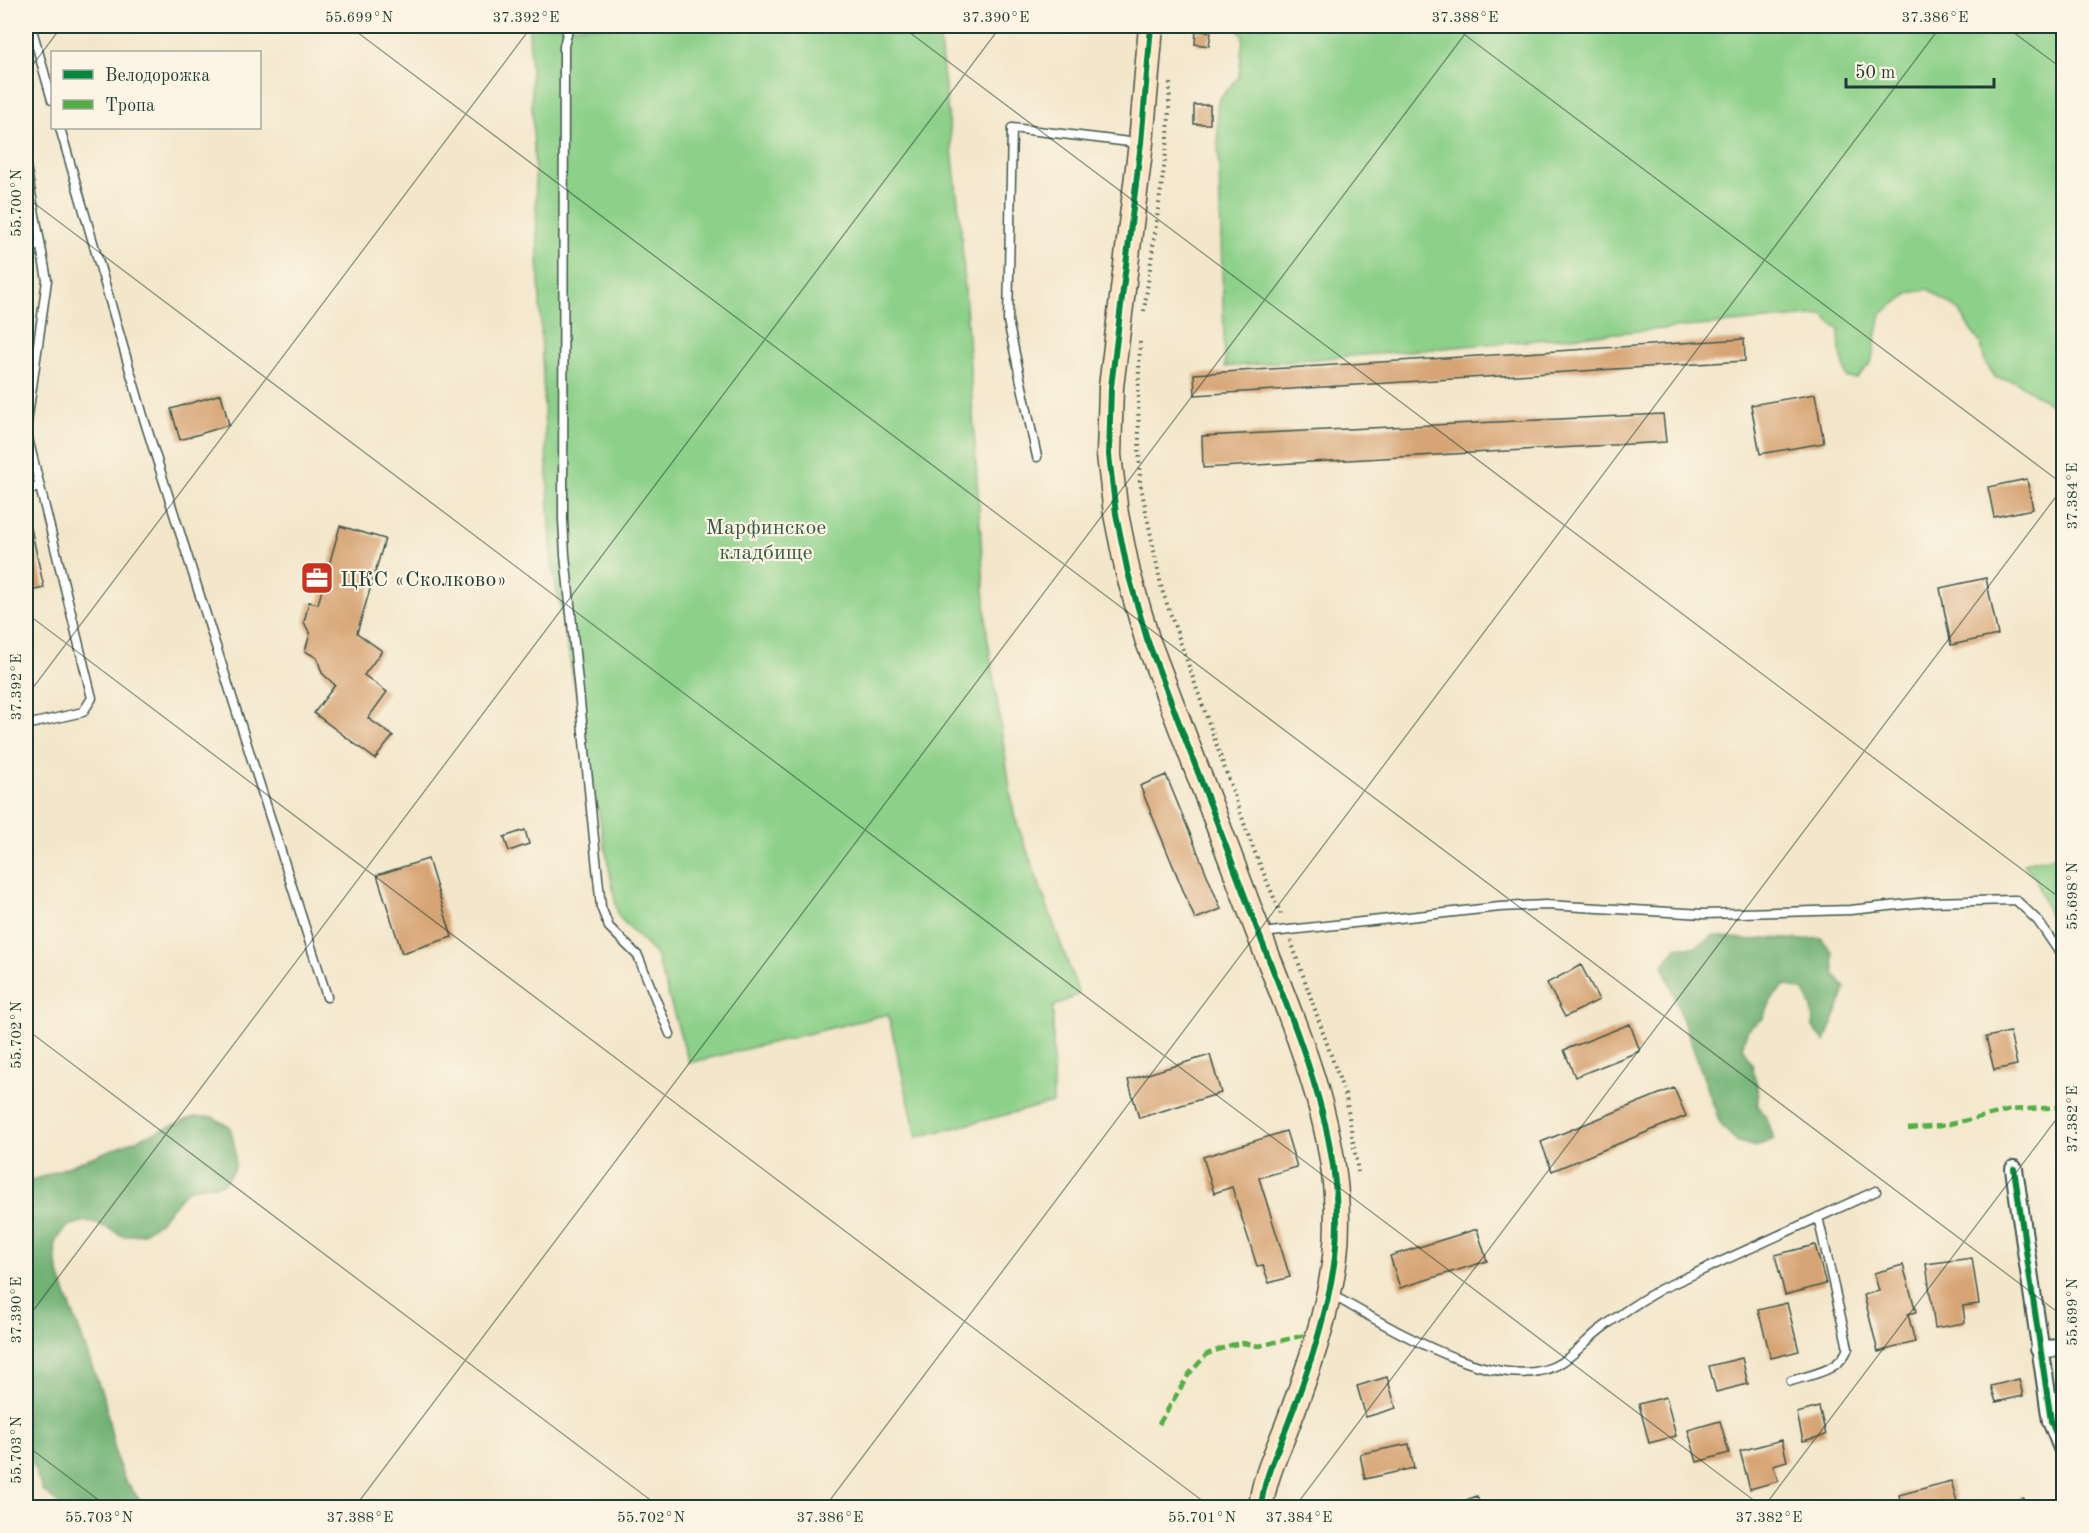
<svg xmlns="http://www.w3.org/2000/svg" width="2089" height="1533" font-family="'Old Standard TT',serif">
  <rect width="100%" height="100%" fill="#fcf5e5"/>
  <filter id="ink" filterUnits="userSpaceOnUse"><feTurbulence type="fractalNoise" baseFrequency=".0167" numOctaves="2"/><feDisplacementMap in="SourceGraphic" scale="12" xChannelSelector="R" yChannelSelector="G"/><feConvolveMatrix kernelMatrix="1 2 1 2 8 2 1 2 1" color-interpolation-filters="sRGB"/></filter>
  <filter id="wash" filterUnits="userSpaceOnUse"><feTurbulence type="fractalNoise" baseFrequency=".008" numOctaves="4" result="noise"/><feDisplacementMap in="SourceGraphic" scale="24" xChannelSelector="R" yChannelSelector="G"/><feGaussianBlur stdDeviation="1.35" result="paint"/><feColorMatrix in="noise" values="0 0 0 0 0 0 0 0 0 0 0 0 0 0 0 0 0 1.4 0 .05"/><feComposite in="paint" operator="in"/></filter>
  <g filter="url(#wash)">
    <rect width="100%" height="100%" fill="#f3e6ca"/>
    <!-- green -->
    <path fill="#8cd089" stroke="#56865e" stroke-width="1.5" d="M 529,26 L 938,26 L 961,229 L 987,634 L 1014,815 L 1079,994 L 1053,1007 L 1053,1103 L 917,1137 L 888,1014 L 689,1063 L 656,955 L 618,916 L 552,564 L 545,429 Z
      M 1236,26 L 2063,26 L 2063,410 L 2047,402 L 2015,381 L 1996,378 L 1985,362 L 1981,344 L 1970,329 L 1960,311 L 1928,289 L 1910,293 L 1881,314 L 1871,363 L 1857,378 L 1847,378 L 1840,350 L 1839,330 L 1823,315 L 1225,367 L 1217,107 L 1219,99 L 1239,77 L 1243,36 Z
      M 2063,855 L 2064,855 L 2063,945 L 2049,916 L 2036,879 L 2023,863 Z"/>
    <!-- forest -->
    <path fill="#71b275" stroke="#487854" stroke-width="1.5" d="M 1713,936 L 1754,940 L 1772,938 L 1802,940 L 1821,938 L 1833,953 L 1834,973 L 1845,988 C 1841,1007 1831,1023 1825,1042 L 1813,1027 L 1812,1008 L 1804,991 L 1785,985 L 1772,999 L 1763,1018 L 1748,1029 L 1742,1047 L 1752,1064 L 1757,1085 L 1758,1105 L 1768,1121 L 1774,1139 L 1756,1147 L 1738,1142 L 1721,1126 L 1663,965 L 1676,947 L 1696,947 Z
      M 194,1117 L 213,1117 L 230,1127 L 235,1148 L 235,1168 L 223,1184 L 204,1186 L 187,1190 L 158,1223 L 142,1234 L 123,1236 L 105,1227 L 86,1221 L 68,1226 L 55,1242 L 56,1261 L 61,1280 L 105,1402 L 117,1460 L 124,1479 L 145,1507 L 62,1507 L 43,1491 L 26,1445 L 26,1183 Z"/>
    <g id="blocks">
      <!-- building -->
      <path fill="#d7a475" d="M 1196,31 L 1211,32 L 1209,46 L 1195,44 Z
        M 1194,105 L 1210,105 L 1210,124 L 1194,124 Z
        M 1744,339 L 1745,361 L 1195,395 L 1194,374 Z
        M 221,394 L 229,425 L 180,440 L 171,409 Z
        M 1815,394 L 1824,443 L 1760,454 L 1751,405 Z
        M 1663,414 L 1666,442 L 1203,468 L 1202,436 Z
        M 2027,479 L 2033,509 L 1994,517 L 1988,487 Z
        M 340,526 L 385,539 L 357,633 L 382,651 L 364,675 L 387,692 L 368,718 L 393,736 L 375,759 L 314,713 L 335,685 L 322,673 L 317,658 L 305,651 L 310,634 L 304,622 L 309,602 L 318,604 Z
        M 31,528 L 44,588 L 26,592 L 26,529 Z
        M 1986,578 L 1998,635 L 1951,645 L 1940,588 Z
        M 1166,775 L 1221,909 L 1195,919 L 1140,786 Z
        M 525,830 L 529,844 L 509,851 L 504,837 Z
        M 428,859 L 452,937 L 402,953 L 377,875 Z
        M 1581,965 L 1599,1000 L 1565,1017 L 1547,983 Z
        M 1630,1024 L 1640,1051 L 1575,1077 L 1564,1050 Z
        M 2010,1032 L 2017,1065 L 1994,1070 L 1986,1037 Z
        M 1210,1055 L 1221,1093 L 1139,1118 L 1128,1080 Z
        M 1674,1088 L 1686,1116 L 1552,1171 L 1541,1142 Z
        M 1286,1131 L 1297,1167 L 1259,1178 L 1290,1277 L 1269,1283 L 1263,1265 L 1257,1266 L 1232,1187 L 1214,1193 L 1203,1157 Z
        M 1477,1229 L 1487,1261 L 1400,1288 L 1390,1256 Z
        M 1815,1245 L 1826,1284 L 1785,1295 L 1775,1255 Z
        M 1972,1258 L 1979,1304 L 1963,1306 L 1965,1323 L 1935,1328 L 1926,1264 Z
        M 1903,1265 L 1916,1312 L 1908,1314 L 1915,1342 L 1878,1352 L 1864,1295 L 1879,1291 L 1874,1273 Z
        M 1787,1303 L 1799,1351 L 1771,1358 L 1758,1310 Z
        M 1742,1358 L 1748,1384 L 1716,1392 L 1709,1366 Z
        M 1387,1377 L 1396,1408 L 1366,1417 L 1357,1386 Z
        M 2019,1379 L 2023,1396 L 1996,1402 L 1991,1386 Z
        M 1666,1397 L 1676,1436 L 1649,1443 L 1639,1404 Z
        M 1819,1407 L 1826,1435 L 1803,1441 L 1797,1413 Z
        M 1720,1421 L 1729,1453 L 1697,1462 L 1688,1430 Z
        M 1782,1440 L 1787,1461 L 1773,1465 L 1778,1481 L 1750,1489 L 1740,1451 Z
        M 1409,1444 L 1414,1468 L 1365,1479 L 1360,1454 Z
        M 1951,1481 L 1959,1508 L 1902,1508 L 1899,1495 Z
        M 1477,1496 L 1481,1508 L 1447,1508 L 1447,1507 Z
        M 2023,1498 L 2025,1508 L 1988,1508 L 1988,1507 Z"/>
    </g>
  </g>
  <g filter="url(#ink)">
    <use href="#blocks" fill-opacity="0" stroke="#3f564a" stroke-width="1.5"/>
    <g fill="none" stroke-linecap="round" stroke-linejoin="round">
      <!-- lane casing -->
      <g stroke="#3f564a" stroke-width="11">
        <path id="lane" d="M 31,26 L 52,100
          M 569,26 L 564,46 L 563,520 L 565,555 L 601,907 L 609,927 L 638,956 L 670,1034
          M 60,128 L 144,419 L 327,997
          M 26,166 L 47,280 L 26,430 L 92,698 L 83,712 L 26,725
          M 26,248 L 40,245
          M 1037,457 L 1008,321 L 1012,128 L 1138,143
          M 26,490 L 40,487
          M 1262,933 L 1500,907 L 1546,905 L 1704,914 L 1850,910 L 1928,902 L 2016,900 L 2038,921 L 2064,959
          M 1332,1295 C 1385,1324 1504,1401 1562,1362 C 1575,1354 1585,1342 1597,1332 C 1617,1316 1638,1302 1661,1289 L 1876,1191
          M 1791,1381 C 1813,1374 1840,1371 1848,1348 L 1818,1217"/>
      </g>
      <!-- street casing -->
      <g stroke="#3f564a" stroke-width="20">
        <path id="street" d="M 2014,1169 L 2051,1421 L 2064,1453
          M 2039,1349 L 2064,1348"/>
      </g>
      <!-- secondary casing -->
      <g stroke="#3f564a" stroke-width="27">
        <path id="secondary" d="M 1151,26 L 1141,143 L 1111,387 L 1109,455 L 1116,514 L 1128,573 L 1147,639 C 1184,735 1220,830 1256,926 C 1296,1032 1348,1141 1335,1257 C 1328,1313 1309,1368 1289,1421 C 1279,1448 1263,1478 1261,1508"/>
      </g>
      <!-- path -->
      <path stroke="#3f564a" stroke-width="4" stroke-dasharray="1.5 4.5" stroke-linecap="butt" d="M 1144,311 L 1168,139 L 1170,83
        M 1140,342 L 1138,400 L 1140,482 L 1162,590 L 1251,843 L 1282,917
        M 1291,941 L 1346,1098 L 1358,1172"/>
      <!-- lane -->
      <use href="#lane" stroke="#fff" stroke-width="8"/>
      <!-- street -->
      <use href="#street" stroke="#fff" stroke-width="16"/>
      <!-- secondary -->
      <use href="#secondary" stroke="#ffe4c6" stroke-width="24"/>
      <!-- quiet -->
      <path stroke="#52ad45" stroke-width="4.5" stroke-dasharray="9 4.5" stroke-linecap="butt" d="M 1908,1129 L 1941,1126 L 2011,1110 L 2064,1107
        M 1159,1424 L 1189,1374 L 1207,1354 L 1231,1345 L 1243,1343 L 1259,1346 L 1305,1335"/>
      <!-- cycleway casing -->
      <g stroke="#fcf5e5" stroke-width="10">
        <path id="cycleway" d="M 1151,26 L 1141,143 L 1111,387 L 1109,455 L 1116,514 L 1128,573 L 1147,639 C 1184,735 1220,830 1256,926 C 1296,1032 1348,1141 1335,1257 C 1328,1313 1309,1368 1289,1421 C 1279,1448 1263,1478 1261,1508
          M 2014,1169 L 2051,1421 L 2064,1453"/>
      </g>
      <!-- cycleway -->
      <use href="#cycleway" stroke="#00873e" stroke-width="6"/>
    </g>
  </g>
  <!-- ticks -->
  <path fill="none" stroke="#1f3d34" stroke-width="1.5" stroke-opacity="0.45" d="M 349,26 L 2064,1317M 901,26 L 2064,901M 1453,26 L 2064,485M 2005,26 L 2064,70M 26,74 L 62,26M 26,197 L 1764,1508M 26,613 L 1212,1508M 26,697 L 532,26M 26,1029 L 661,1508M 26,1320 L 1001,26M 26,1445 L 109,1508M 354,1508 L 1471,26M 824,1508 L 1941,26M 1294,1508 L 2064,486M 1763,1508 L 2064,1109"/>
  <!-- icons -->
  <defs>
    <g id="office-square" transform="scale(1.725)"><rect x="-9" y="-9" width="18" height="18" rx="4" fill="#c8321e" stroke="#fcf5e5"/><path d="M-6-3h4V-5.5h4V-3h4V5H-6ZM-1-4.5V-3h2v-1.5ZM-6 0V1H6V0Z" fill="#fff"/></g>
  </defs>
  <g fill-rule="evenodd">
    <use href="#office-square" x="317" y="578"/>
  </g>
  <g text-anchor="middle" stroke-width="4.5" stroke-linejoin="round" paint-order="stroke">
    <!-- park labels -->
    <g font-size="22" fill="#355a45" stroke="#fcf5e5">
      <text x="766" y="534">Марфинское<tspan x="766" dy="25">кладбище</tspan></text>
    </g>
    <!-- poi labels -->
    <g font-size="22" fill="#1f3d34" stroke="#fcf5e5" text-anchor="start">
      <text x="340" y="586">ЦКС «Сколково»</text>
    </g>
  </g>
  <!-- margin -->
  <rect width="2089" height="1533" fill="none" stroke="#fcf5e5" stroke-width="66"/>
  <!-- legend -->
  <rect x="51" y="51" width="210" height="78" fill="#fcf5e5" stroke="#a4ab9e" stroke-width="1.5"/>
  <rect x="63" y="70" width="30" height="9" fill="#00873e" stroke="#a4ab9e" stroke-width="1.5"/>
  <text x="105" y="81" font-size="18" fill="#1f3d34">Велодорожка</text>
  <rect x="63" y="100" width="30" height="9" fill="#52ad45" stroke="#a4ab9e" stroke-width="1.5"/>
  <text x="105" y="111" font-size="18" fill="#1f3d34">Тропа</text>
  <!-- scale -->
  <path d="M1846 78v9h148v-9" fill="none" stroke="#1f3d34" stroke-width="3"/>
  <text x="1855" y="78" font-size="18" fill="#1f3d34" stroke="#fcf5e5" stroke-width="4.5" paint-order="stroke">50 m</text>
  <rect x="33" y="33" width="2023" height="1467" fill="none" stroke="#1f3d34" stroke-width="2"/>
  <g font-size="15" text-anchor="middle" fill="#1f3d34">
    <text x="359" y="22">55.699°N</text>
    <text x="526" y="22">37.392°E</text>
    <text x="996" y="22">37.390°E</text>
    <text x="1465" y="22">37.388°E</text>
    <text x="1935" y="22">37.386°E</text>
    <text transform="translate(16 203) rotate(-90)" y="5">55.700°N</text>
    <text transform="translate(2072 496) rotate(-90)" y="5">37.384°E</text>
    <text transform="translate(16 687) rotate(-90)" y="5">37.392°E</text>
    <text transform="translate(2072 896) rotate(-90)" y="5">55.698°N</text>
    <text transform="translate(16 1035) rotate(-90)" y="5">55.702°N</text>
    <text transform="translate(2072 1119) rotate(-90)" y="5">37.382°E</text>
    <text transform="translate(16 1310) rotate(-90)" y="5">37.390°E</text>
    <text transform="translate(2072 1312) rotate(-90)" y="5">55.699°N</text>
    <text transform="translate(16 1450) rotate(-90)" y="5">55.703°N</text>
    <text x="99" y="1522">55.703°N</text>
    <text x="360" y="1522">37.388°E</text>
    <text x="651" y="1522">55.702°N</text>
    <text x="830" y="1522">37.386°E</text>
    <text x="1202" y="1522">55.701°N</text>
    <text x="1299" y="1522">37.384°E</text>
    <text x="1769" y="1522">37.382°E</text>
  </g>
</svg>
